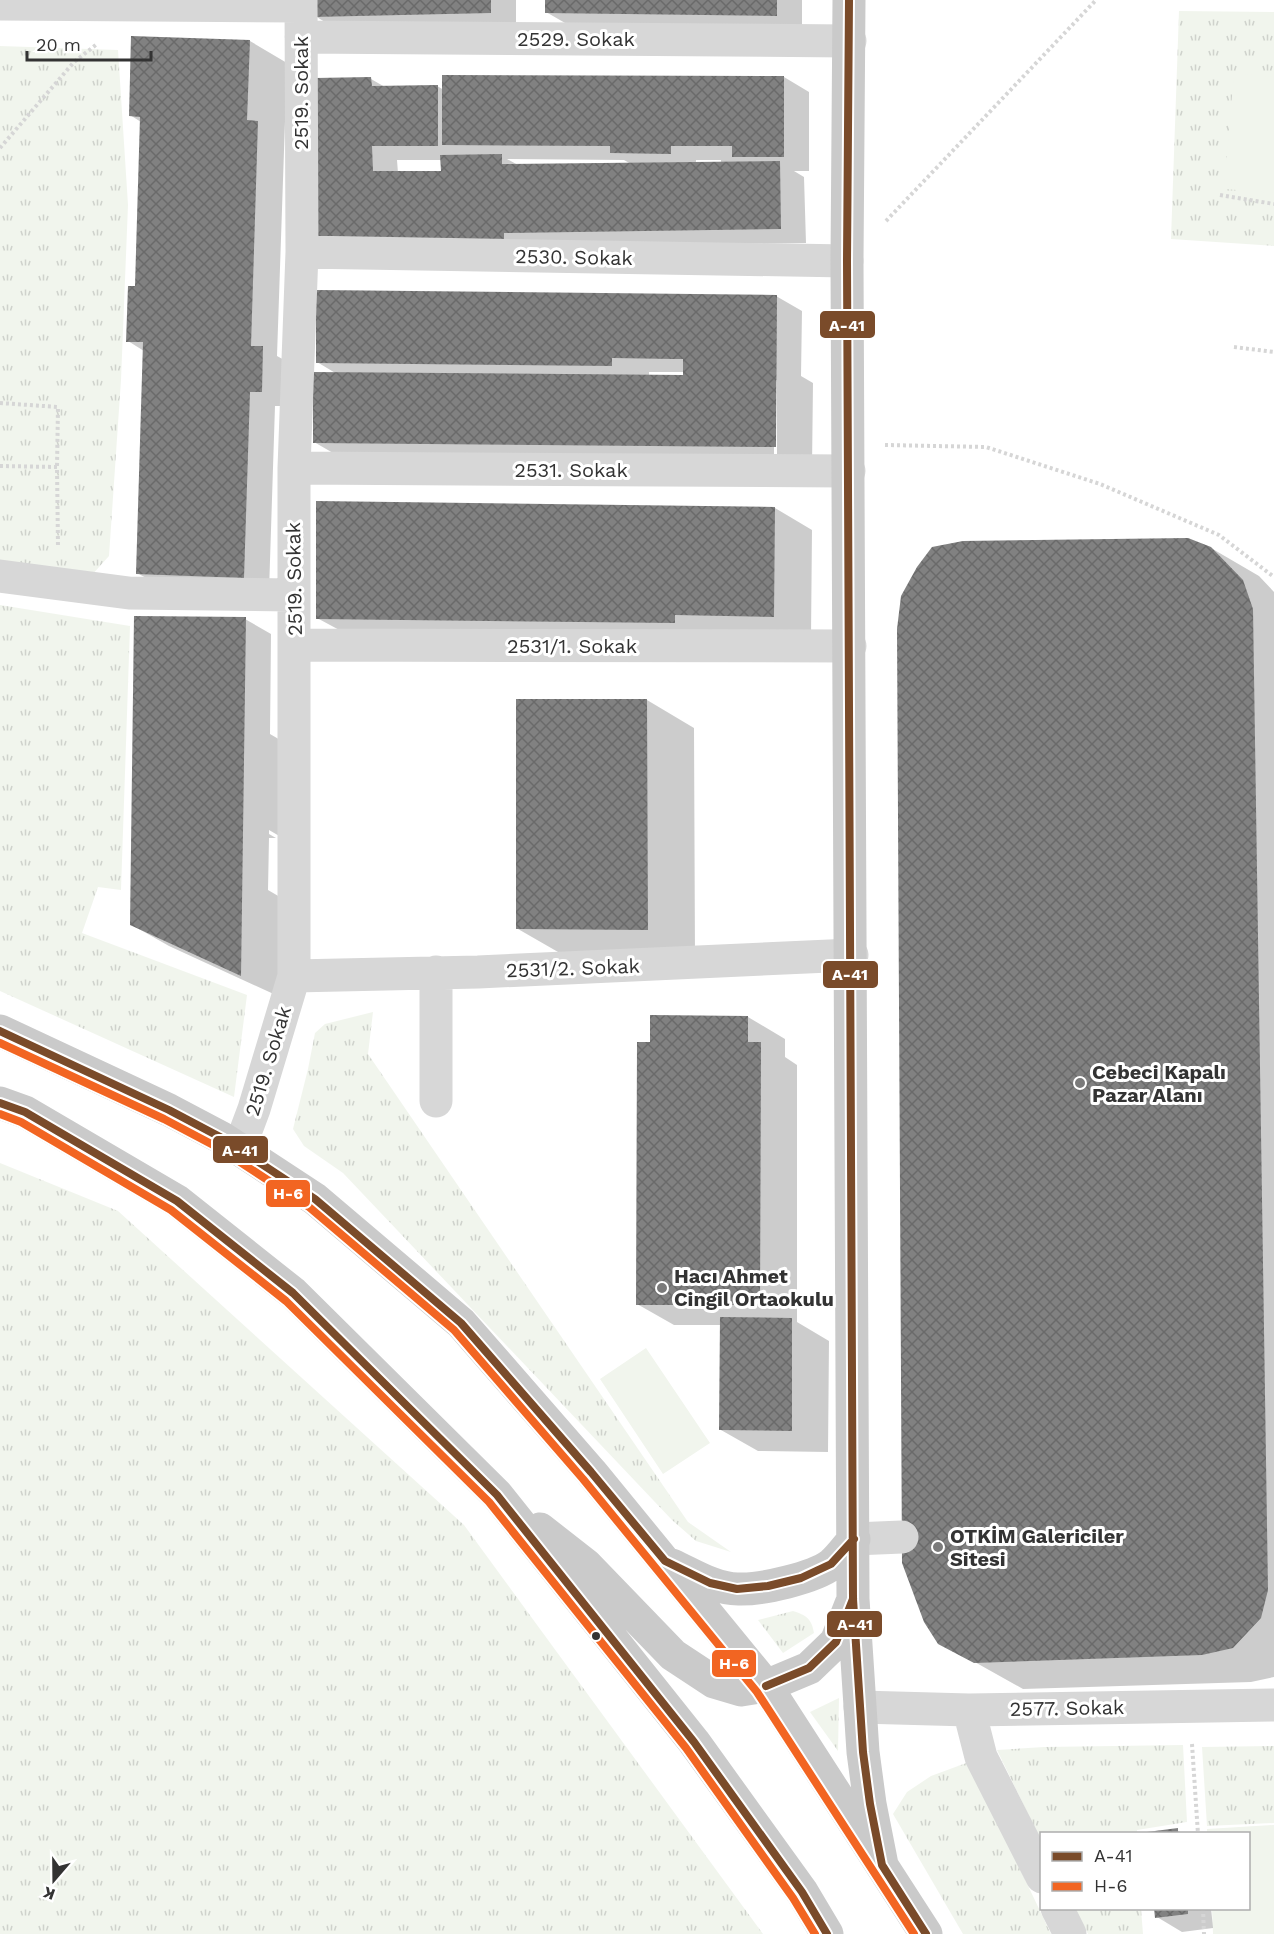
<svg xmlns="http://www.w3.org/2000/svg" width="1274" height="1934" font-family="'Work Sans',sans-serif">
  <defs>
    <pattern id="grass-tufts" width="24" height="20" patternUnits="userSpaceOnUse" patternTransform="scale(1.5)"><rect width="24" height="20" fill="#f1f5ed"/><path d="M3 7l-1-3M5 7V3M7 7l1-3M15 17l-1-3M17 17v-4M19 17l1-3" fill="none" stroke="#cfd2cc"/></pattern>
    <pattern id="building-cross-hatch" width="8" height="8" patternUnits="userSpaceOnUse" patternTransform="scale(1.5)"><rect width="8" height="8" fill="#818181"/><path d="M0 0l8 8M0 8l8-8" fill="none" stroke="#6a6a6a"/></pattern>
  </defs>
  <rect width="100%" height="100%" fill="#fff"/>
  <!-- grass -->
  <path fill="url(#grass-tufts)" d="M 1179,11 L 1274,12 L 1274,246 L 1171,239 Z
    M 0,46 L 118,50 L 128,205 L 121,380 L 109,556 L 81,587 L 0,576 Z
    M 0,605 L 130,626 L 121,890 L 98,887 L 82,933 L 247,995 L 234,1097 L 0,991 Z
    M 373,1012 L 368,1054 L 688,1522 L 731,1552 L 696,1541 L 672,1520 L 343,1173 L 304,1146 L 293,1129 L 308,1069 L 315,1033 L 325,1024 Z
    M 0,1163 L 118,1211 L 464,1525 L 763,1934 L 0,1934 Z
    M 793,1611 C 806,1615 812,1619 814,1633 L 783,1653 L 758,1620 Z
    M 839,1698 L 838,1751 L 810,1712 Z
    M 1183,1745 L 1187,1822 L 1137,1830 L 1137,1833 L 1042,1834 L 1041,1841 L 997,1750 L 1044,1747 Z
    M 1274,1746 L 1274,1823 L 1207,1826 L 1202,1747 Z
    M 969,1762 L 1051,1934 L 963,1934 L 893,1814 L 907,1792 L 931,1776 Z
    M 1075,1909 L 1141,1909 L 1143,1934 L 1088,1934 Z"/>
  <!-- pitch -->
  <path fill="#f1f5ed" d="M 1234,73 L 1274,77 L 1274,193 L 1224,189 Z
    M 646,1348 L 710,1443 L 663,1474 L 600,1379 Z
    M 1274,1825 L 1274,1934 L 1213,1934 L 1212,1909 L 1248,1908 L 1248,1834 L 1207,1833 L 1207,1829 Z"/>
  <!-- shadow -->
  <path fill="#0003" fill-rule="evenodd" d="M 315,0 L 516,0 L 516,27 L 340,31 L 315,16 Z
    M 546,0 L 802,0 L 802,30 L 572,27 L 546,12 Z
    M 250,41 L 287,63 L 277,356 L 288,362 L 287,406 L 275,406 L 269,592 L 163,587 L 137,573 L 144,351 L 128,341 L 136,288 L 141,122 L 130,115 Z
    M 784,77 L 809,92 L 809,171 L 794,171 L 804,177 L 806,243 L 528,246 L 344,257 L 371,79 L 385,87 L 437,86 L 444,90 ZM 507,159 L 624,160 L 631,164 L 518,165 ZM 397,160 L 442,160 L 442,172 L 398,173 ZM 696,160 L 721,160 L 721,163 L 696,163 Z
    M 776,296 L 802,311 L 801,376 L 813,383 L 812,468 L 340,457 L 314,442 L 337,374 L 317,362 ZM 649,372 L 685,372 L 685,377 L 649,377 ZM 774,380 L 777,380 L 777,454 L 774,454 Z
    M 775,508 L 812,530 L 811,637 L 343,632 L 317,618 Z
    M 1211,548 L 1259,576 L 1274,592 L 1274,1677 L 1251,1682 L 1023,1689 L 939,1642 Z
    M 245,619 L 271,634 L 270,734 L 282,741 L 281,837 L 269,830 L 269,834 L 276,838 L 269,838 L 268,890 L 280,897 L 278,996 L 169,946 L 132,925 Z
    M 647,700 L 694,728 L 695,956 L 565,956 L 518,929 Z
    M 748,1017 L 785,1039 L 785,1057 L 797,1065 L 797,1322 L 829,1341 L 828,1452 L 758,1451 L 721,1430 L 721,1325 L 674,1325 L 637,1304 L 651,1043 Z
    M 1177,1830 L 1183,1834 L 1147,1834 Z
    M 1155,1908 L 1211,1908 L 1213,1928 L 1182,1932 L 1157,1917 Z"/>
  <!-- building -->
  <path fill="url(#building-cross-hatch)" d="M 313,0 L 491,0 L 491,13 L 313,17 Z
    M 545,0 L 777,0 L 777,16 L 545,13 Z
    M 131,36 L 250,40 L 247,120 L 258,121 L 251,346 L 263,346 L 262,392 L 250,392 L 244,578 L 136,574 L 143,342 L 126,342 L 128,286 L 135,286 L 140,117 L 129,116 Z
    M 442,75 L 784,76 L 784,157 L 732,157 L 732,146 L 671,146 L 671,154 L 610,153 L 610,146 L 442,145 Z
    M 371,77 L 372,86 L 438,85 L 438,146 L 372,146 L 373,171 L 441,171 L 440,155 L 502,154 L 502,164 L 780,161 L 781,229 L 504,233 L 504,242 L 318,244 L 315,78 Z
    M 316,290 L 777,295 L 776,447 L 313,443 L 313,372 L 683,375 L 683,359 L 674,359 L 612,358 L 612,366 L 316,363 Z
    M 316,501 L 775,507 L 774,617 L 675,615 L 675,623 L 316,619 Z
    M 1188,538 L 1211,547 L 1243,580 L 1253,609 L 1268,1590 L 1261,1618 L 1233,1648 L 1202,1655 L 974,1663 L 938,1644 L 924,1622 L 902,1563 L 897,629 L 901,596 L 917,567 L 932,547 L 963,541 Z
    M 134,616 L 246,617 L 241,976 L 130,925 Z
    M 516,699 L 647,699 L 648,930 L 516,929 Z
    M 650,1015 L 748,1016 L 748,1042 L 761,1042 L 760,1305 L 636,1305 L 637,1042 L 650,1042 Z
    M 720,1317 L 792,1318 L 792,1431 L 719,1430 Z
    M 1178,1828 L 1178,1833 L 1147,1833 L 1147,1832 Z
    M 1154,1908 L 1188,1908 L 1188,1914 L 1155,1918 Z"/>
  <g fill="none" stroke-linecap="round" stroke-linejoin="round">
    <!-- path -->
    <path stroke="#d6d6d6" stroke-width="4" stroke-dasharray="3 3" stroke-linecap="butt" d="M 0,148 L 74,62 L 97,44
      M 1220,195 L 1274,204
      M 886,221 L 1096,0
      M 1234,347 L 1274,352
      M 0,403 L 58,407 L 57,467
      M 885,445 L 986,447 L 1100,484 L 1219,535 L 1274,577
      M 0,466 L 57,467 L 58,547
      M 1192,1744 L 1198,1834
      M 1203,1908 L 1204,1934"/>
    <!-- minor -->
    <path stroke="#d7d7d7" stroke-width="33" d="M 0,4 L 301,6
      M 301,37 L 850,41
      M 302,252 L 847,261
      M 294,468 L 849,471
      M 0,576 L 129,593 L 293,595
      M 295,645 L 850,646
      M 294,976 L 478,972 L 852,955
      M 436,1101 L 436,972
      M 239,1149 L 254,1109 L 294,976 L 294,468 L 302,252 L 301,0
      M 854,1539 L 902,1537
      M 860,1707 L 969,1710 L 1274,1705
      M 969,1710 L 981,1757 L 1042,1877
      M 1057,1908 L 1070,1934"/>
    <!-- major -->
    <path stroke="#cacaca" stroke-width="33" d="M 849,0 L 847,261 L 853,1599 L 863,1752 L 870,1804 L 882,1865
      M 0,1031 L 169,1110 L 222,1138 L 315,1199 L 461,1323 L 591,1472 L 766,1686 L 926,1934
      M 0,1103 L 25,1112 L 177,1201 L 293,1293 L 497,1495 L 694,1742 L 802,1892 L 827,1934
      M 540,1529 L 586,1565 L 673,1655 L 714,1682 L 741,1690 L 766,1686 L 809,1668 L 836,1642 L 851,1604
      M 672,1565 C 692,1574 715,1589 738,1589 C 761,1590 814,1578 832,1564 C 840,1557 847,1547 854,1539"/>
    <!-- bus-1 casing -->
    <g stroke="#fff" stroke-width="12">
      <path id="bus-1" d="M 849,0 L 847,261 L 853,1599 L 863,1752 L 870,1804 L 882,1865 L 926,1934
        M 0,1031 L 169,1110 L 222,1138 L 315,1199 L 461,1323 L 591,1472 L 665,1561 L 710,1583 L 737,1589 L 768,1586 L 801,1578 L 831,1564 L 854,1539
        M 0,1103 L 25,1112 L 177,1201 L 293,1293 L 497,1495 L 694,1742 L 802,1892 L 827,1934
        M 766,1686 L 809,1668 L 836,1642 L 853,1599"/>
    </g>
    <!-- bus-2 casing -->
    <g stroke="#fff" stroke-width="12">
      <path id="bus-2" d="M 0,1043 L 164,1119 L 217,1147 L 309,1207 L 454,1330 L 583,1479 L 757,1692 L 914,1934
        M 0,1114 L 21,1122 L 171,1210 L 286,1301 L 489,1502 L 686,1748 L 793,1898 L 815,1934"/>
    </g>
    <!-- bus-1 -->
    <use href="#bus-1" stroke="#7a4b2a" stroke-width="8"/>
    <!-- bus-2 -->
    <use href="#bus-2" stroke="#f26522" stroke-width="8"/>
  </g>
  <!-- markers -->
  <g fill="#7a7a7a" stroke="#fff" stroke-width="2">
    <circle cx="1080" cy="1083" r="6"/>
    <circle cx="662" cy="1288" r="6"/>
    <circle cx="938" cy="1547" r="6"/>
  </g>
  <circle fill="#333" stroke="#fff" stroke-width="2" cx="596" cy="1636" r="5"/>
  <g text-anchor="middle" stroke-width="6" stroke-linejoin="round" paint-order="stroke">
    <!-- street labels -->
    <g font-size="20" fill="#333" stroke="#fff">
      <text x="576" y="46">2529. Sokak</text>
      <text transform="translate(301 93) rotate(-90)" y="7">2519. Sokak</text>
      <text transform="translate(574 257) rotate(1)" y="7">2530. Sokak</text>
      <text x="571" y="477">2531. Sokak</text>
      <text transform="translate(294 579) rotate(-91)" y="7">2519. Sokak</text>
      <text x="572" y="653">2531/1. Sokak</text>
      <text transform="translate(573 968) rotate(-2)" y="7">2531/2. Sokak</text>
      <text transform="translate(268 1061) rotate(-73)" y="7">2519. Sokak</text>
      <text transform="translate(1067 1708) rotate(-1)" y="7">2577. Sokak</text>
    </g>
    <!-- poi labels -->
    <g font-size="20" font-weight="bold" fill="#333" stroke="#fff" text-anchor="start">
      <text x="1092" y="1079">Cebeci Kapalı<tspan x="1092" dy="23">Pazar Alanı</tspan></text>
      <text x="674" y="1283">Hacı Ahmet<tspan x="674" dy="23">Cingil Ortaokulu</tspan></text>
      <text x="950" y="1543">OTKİM Galericiler<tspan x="950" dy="23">Sitesi</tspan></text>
    </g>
  </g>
  <g stroke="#fff" stroke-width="2">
    <rect x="819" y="310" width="57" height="29" rx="6" fill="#7a4b2a"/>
    <rect x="822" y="960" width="57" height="29" rx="6" fill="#7a4b2a"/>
    <rect x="212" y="1135" width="57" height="29" rx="6" fill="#7a4b2a"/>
    <rect x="265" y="1179" width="46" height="29" rx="6" fill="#f26522"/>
    <rect x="826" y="1610" width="57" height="28" rx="6" fill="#7a4b2a"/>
    <rect x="711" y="1649" width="46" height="29" rx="6" fill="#f26522"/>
  </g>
  <g font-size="16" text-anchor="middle" font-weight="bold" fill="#fff">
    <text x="847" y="331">A-41</text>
    <text x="850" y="980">A-41</text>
    <text x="240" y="1156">A-41</text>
    <text x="288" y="1199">H-6</text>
    <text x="855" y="1630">A-41</text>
    <text x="734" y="1669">H-6</text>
  </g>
  <!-- legend -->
  <rect x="1040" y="1832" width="210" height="78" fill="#ffffff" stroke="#adadad" stroke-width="1.5"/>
  <rect x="1052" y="1852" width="30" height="9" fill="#7a4b2a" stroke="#adadad" stroke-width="1.5"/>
  <text x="1094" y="1862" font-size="18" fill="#333333">A-41</text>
  <rect x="1052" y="1882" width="30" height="9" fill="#f26522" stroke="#adadad" stroke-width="1.5"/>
  <text x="1094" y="1892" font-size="18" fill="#333333">H-6</text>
  <!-- north arrow -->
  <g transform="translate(54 1880) rotate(200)" stroke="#ffffff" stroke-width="4.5" paint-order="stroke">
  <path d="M0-4.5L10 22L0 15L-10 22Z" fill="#333333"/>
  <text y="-9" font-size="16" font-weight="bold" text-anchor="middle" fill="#333333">K</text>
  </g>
  <!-- scale -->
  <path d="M27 51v9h124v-9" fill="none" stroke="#333333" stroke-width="3"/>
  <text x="36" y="51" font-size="18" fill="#333333" stroke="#ffffff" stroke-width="4.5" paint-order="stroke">20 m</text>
</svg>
